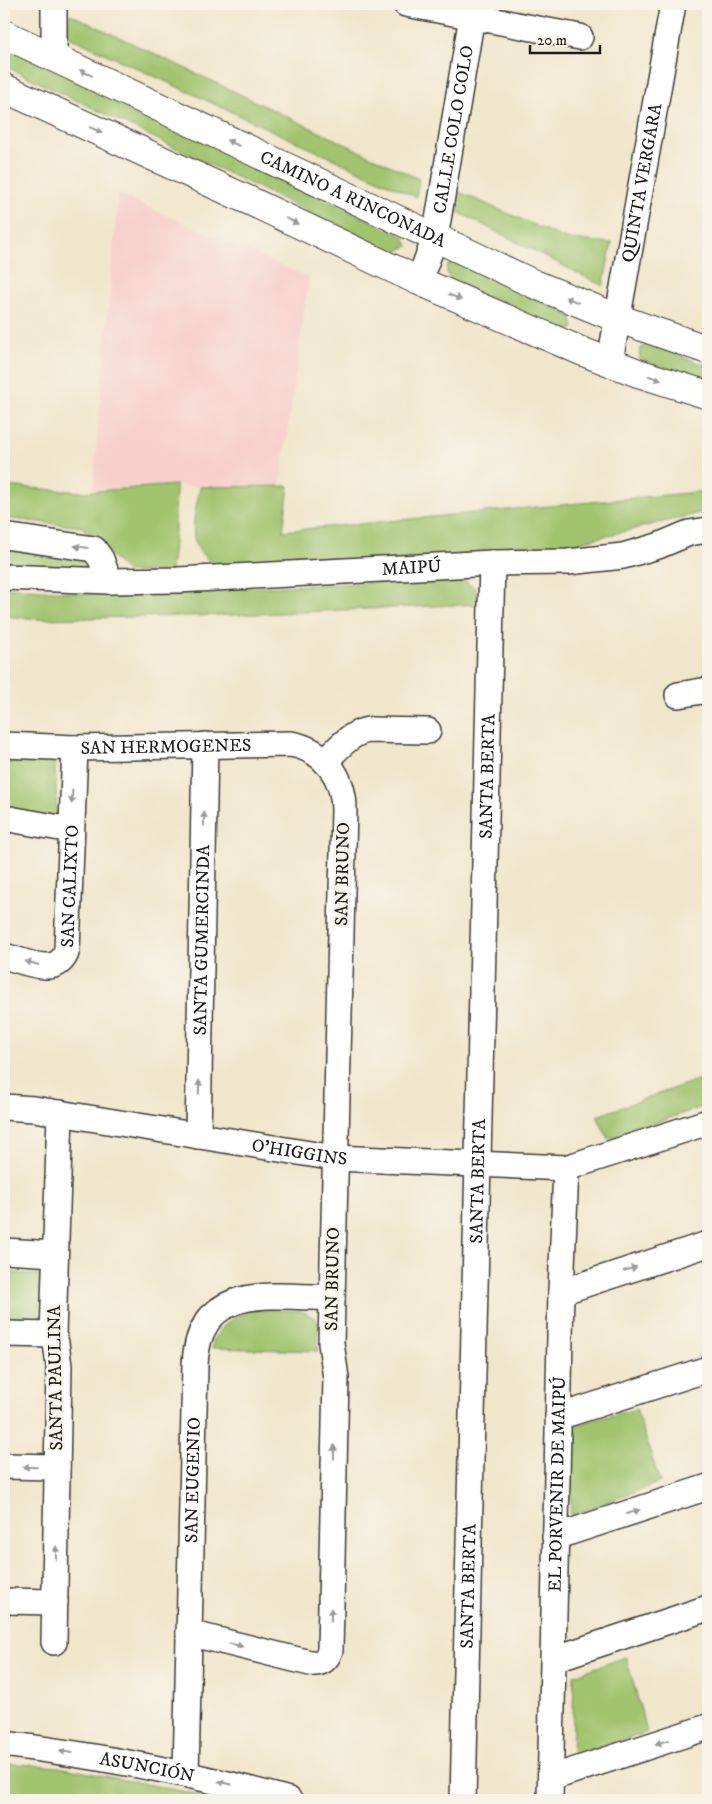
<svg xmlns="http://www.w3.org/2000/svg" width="712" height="1804" font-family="'IM FELL DW Pica',serif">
  <rect width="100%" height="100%" fill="#f7f3e8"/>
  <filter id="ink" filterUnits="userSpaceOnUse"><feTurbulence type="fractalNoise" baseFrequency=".02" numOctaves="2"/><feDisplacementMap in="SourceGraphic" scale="10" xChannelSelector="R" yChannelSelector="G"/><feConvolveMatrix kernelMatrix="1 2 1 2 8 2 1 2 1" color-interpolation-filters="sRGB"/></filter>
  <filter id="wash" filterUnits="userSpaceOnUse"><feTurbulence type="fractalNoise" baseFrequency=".0096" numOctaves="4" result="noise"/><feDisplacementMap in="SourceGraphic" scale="20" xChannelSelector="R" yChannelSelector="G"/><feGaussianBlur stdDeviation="1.12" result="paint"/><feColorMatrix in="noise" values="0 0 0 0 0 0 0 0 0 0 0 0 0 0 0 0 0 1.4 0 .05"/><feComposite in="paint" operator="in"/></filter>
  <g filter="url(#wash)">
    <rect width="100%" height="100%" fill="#f0e6cb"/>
    <!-- built -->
    <path fill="#f7d0cb" d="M 118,194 L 309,278 L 280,486 L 200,487 L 176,485 L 93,489 Z"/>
    <!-- green -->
    <path fill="#a1c46e" stroke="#5e7045" d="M 70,14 L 419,179 L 416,197 L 67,36 Z
      M 4,46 L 404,237 L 408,246 L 394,253 L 9,68 L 4,65 Z
      M 459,192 L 566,239 L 612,243 L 603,286 L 454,210 Z
      M 456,261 L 571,316 L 574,328 L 563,332 L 451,281 L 447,273 L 447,266 Z
      M 647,344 L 708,366 L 708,386 L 640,359 C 639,352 639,348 647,344 Z
      M 176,485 L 175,531 L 171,572 L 127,572 L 82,527 L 4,518 L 4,486 L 82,492 Z
      M 289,486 L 283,531 L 708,491 L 708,511 L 539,552 L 221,568 C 182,548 194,522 200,487 Z
      M 4,546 L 89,559 L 89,570 L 4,562 Z
      M 462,579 L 475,588 L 479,604 L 234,615 L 38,619 L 4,616 L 4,587 L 90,594 Z
      M 4,758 L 55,762 L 57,819 L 4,808 Z
      M 708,1076 L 708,1105 L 608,1139 L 597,1116 Z
      M 4,1272 L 40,1275 L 39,1325 L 4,1324 Z
      M 253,1310 L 302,1311 L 316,1319 L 318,1322 L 318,1351 L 212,1348 C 213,1328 237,1316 253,1310 Z
      M 636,1409 L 660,1482 L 571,1516 L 571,1426 Z
      M 626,1657 L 647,1732 L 572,1759 L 574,1675 Z
      M 4,1763 L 59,1767 L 227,1800 L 4,1800 Z"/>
  </g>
  <g filter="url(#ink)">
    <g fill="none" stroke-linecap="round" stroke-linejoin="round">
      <!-- street casing -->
      <g stroke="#3c3a36" stroke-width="28">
        <g id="street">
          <path d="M 406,4 L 580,37"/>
          <path d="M 54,58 L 54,4"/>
          <path id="s1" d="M 419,281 L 435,238 L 474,4"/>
          <path id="s2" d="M 610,361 L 673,4"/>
          <path d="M 4,536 L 94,549 L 101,559 L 109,581"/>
          <path id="s3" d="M 4,577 L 109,581 L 178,580 L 492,563 L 568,562 L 623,556 L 658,546 L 689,533 L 708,530"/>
          <path d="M 678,695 L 708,690"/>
          <path id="s4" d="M 4,745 L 75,748 L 291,744 C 324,750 344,776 344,810 L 331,1343 L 336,1378 L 330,1650 C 327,1660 321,1664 310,1663 L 189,1633"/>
          <path d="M 325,761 C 338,749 350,733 368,730 L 428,731"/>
          <path d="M 4,818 L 71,830"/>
          <path id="s5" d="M 4,956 C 24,961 59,979 67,950 L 75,748"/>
          <path id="s6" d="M 4,1107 L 34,1109 L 335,1158 L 566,1168 L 708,1122"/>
          <path id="s7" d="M 198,1136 L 205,745"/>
          <path d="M 4,1251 L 55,1254"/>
          <path d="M 561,1292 L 708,1244"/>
          <path d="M 4,1334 L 53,1335"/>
          <path d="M 558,1417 L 708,1369"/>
          <path d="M 4,1466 L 57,1467"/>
          <path d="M 555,1537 L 708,1487"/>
          <path d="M 4,1601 L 55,1602"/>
          <path d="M 54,1642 L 59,1366 L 56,1343 L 53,1335 L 60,1113"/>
          <path d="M 554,1659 L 708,1608"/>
          <path id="s8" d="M 4,1744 C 100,1756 196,1774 289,1800"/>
          <path id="s9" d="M 186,1774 L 195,1365 C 198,1282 272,1296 332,1298"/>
          <path d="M 551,1778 L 708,1727"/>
          <path id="s10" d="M 463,1800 L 492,563"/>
          <path id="s11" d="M 550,1800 L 561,1292 L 566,1168"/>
        </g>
      </g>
      <!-- primary casing -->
      <g stroke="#3c3a36" stroke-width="30">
        <g id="primary">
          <path id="s12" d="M 4,34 L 534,284 L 617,318 L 708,350"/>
          <path d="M 4,88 L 248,200 L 419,281 L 581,351 L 638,373 L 708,395"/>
        </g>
      </g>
      <!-- street -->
      <use href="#street" stroke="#fff" stroke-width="25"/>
      <!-- primary -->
      <use href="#primary" stroke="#fff" stroke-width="28"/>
    </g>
    <!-- one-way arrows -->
    <defs><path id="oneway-solid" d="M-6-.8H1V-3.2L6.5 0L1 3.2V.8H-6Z" transform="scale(1.25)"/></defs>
    <g fill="#999">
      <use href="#oneway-solid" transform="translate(86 73) rotate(-155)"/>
      <use href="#oneway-solid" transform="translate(96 130) rotate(25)"/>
      <use href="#oneway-solid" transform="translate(233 143) rotate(-155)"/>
      <use href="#oneway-solid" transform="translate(292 221) rotate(25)"/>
      <use href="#oneway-solid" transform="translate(455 297) rotate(23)"/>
      <use href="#oneway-solid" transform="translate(572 300) rotate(-157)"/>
      <use href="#oneway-solid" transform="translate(655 378) rotate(18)"/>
      <use href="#oneway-solid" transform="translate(81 547) rotate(-172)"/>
      <use href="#oneway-solid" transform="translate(72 797) rotate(93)"/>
      <use href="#oneway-solid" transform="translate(204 819) rotate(-89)"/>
      <use href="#oneway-solid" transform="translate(32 963) rotate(-165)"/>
      <use href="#oneway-solid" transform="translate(199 1087) rotate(-89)"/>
      <use href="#oneway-solid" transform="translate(630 1269) rotate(-18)"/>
      <use href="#oneway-solid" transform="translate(334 1452) rotate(-89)"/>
      <use href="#oneway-solid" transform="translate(30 1467) rotate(-179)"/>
      <use href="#oneway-solid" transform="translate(633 1512) rotate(-18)"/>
      <use href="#oneway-solid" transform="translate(56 1553) rotate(-89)"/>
      <use href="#oneway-solid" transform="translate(331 1615) rotate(-89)"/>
      <use href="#oneway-solid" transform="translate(236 1645) rotate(14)"/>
      <use href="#oneway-solid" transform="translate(662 1742) rotate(162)"/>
      <use href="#oneway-solid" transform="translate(66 1752) rotate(-171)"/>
      <use href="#oneway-solid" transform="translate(225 1783) rotate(-167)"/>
    </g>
  </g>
  <g text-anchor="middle" stroke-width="5" stroke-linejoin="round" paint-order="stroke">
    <!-- street labels -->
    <g font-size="18" fill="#1c1c1c" stroke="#f7f3e8">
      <text dy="6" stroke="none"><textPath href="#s1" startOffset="156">CALLE COLO COLO</textPath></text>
      <text dy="6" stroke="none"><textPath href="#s2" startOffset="181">QUINTA VERGARA</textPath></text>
      <text dy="6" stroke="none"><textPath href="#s12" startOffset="386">CAMINO A RINCONADA</textPath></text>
      <text dy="6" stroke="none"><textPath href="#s3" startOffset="408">MAIPÚ</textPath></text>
      <text dy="6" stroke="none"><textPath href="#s4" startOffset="162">SAN HERMOGENES</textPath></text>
      <text dy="6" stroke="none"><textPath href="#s10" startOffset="1024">SANTA BERTA</textPath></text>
      <text transform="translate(342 874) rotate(-89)" y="6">SAN BRUNO</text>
      <text dy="6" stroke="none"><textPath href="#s5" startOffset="136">SAN CALIXTO</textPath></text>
      <text dy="6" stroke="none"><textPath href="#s7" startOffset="196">SANTA GUMERCINDA</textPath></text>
      <text dy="6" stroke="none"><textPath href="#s6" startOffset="299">O'HIGGINS</textPath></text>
      <text dy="6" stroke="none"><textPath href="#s10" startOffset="619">SANTA BERTA</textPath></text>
      <text transform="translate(332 1279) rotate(-89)" y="6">SAN BRUNO</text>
      <text transform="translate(55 1378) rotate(-91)" y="6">SANTA PAULINA</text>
      <text dy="6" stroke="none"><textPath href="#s9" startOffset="294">SAN EUGENIO</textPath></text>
      <text dy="6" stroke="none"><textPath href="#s11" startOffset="316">EL PORVENIR DE MAIPÚ</textPath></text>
      <text dy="6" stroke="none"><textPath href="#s10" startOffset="214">SANTA BERTA</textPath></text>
      <text dy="6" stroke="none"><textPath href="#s8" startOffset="145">ASUNCIÓN</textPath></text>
    </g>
  </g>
  <!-- margin -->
  <rect width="712" height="1804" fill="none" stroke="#f7f3e8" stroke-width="20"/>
  <!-- scale -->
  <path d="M530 45v8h70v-8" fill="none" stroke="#1c1c1c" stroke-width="2.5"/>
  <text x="537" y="45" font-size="15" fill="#1c1c1c" stroke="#f7f3e8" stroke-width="4" paint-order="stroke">20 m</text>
</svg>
